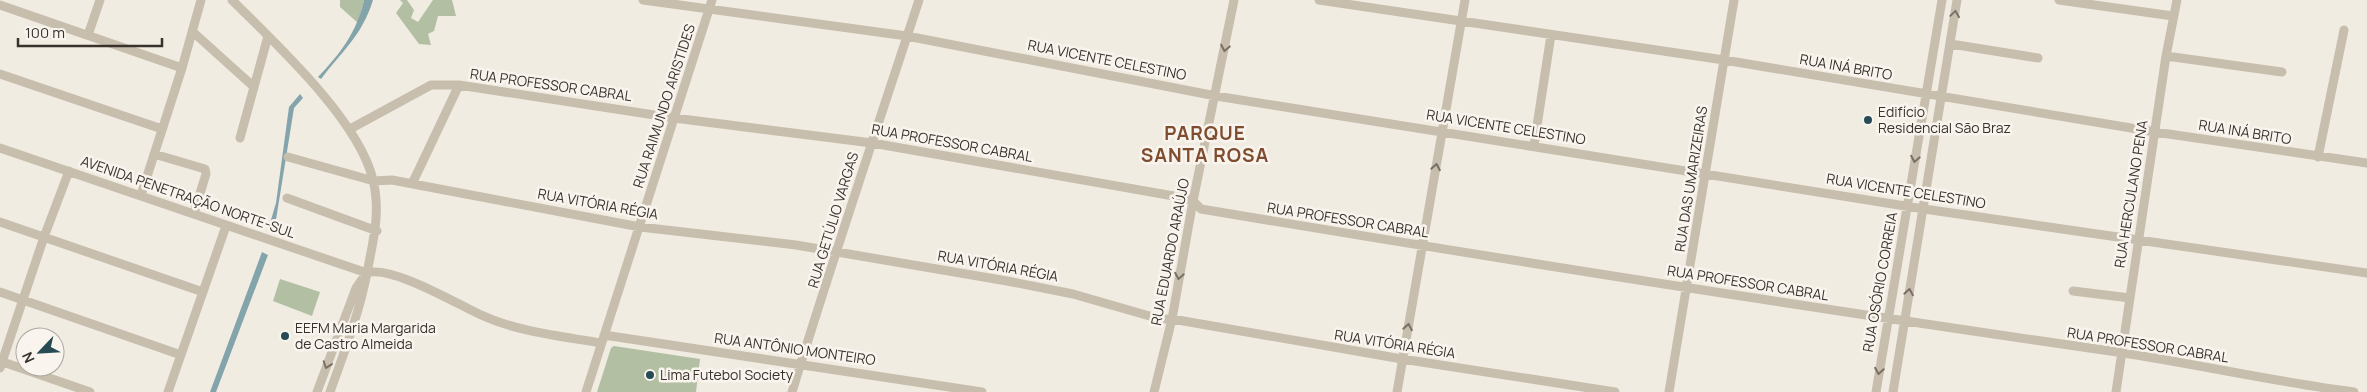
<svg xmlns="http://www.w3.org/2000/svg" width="2367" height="392" font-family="Manrope,sans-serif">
  <rect width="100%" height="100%" fill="#f1ece2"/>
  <!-- green -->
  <path fill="#b2bfa3" d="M 340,0 L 364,0 L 358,23 L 340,7 Z
    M 400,0 L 407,0 L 414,10 L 411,18 L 418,22 L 433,0 L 452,0 L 456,16 L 438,16 L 434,31 L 428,34 L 431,45 L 419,44 L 396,13 L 403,3 Z
    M 280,279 L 320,292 L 312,316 L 273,301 Z
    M 614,346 L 700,359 L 696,392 L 597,392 L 611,348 Z"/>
  <!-- water -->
  <path fill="#84a4ab" d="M 364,0 L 373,0 C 362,36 342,51 321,79 L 318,77 C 340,54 357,32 364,0 Z
    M 300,94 L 303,98 L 294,108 L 274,232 L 268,230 L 276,203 L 289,107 Z
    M 262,252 L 268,255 L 216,392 L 210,392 Z"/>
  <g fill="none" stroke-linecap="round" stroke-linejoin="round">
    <!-- minor -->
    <path stroke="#c8beae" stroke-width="9" d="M 232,0 C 276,44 359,120 373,180 C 381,212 373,241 367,273 C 359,314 344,353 330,392
      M 643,0 L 907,36 L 1216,96 L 1924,209 L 2367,273
      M 1319,0 L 1724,60 L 2155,132 L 2367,163
      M 2059,0 L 2173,16
      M 0,5 L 182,68
      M 193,32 L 254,87
      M 88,35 L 100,0
      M 1951,44 L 2038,58
      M 2166,56 L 2282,72
      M 0,74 L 162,129
      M 350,129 L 431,85 L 459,85 L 674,118 L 872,143 L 1185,198 L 1193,201 L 1201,209 C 1506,260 1811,308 2117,352 C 2197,364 2275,382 2354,392
      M 240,138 L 268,36
      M 1534,145 L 1551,35
      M 0,148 L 367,273
      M 154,154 L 205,169 L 206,174 L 194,213
      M 288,157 L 374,181 L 392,180 L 640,227 L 796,245 L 1007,281 L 1073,294 L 1160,319 L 1172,319 L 1402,359 L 1615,392
      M 2318,157 L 2344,30
      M 412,184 L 459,85
      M 141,195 L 182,68 L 201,0
      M 287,198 L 377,231
      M 0,222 L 203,292
      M 367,273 C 391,265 455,303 479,314 C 517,332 560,336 601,343
      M 2073,291 L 2130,298
      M 0,292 L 181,355
      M 604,335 L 982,392
      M 0,361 L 90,392
      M 0,368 L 44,237 L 69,171
      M 168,392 L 226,226
      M 317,392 L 356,288 L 365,275
      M 586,392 L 712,0
      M 792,392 C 832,261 876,131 919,0
      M 1154,392 L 1172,319 L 1193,201 L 1234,0
      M 1397,392 L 1465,0
      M 1669,392 L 1734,0
      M 1876,392 L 1942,0
      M 1893,392 L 1957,0
      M 2116,392 L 2166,56 L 2177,0"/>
  </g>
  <!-- one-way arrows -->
  <defs><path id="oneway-chevron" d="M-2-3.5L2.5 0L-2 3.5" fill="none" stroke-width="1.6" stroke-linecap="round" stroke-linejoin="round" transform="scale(1.25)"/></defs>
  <g stroke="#797066">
    <use href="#oneway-chevron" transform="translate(1955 14) rotate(-82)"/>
    <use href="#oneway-chevron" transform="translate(1225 48) rotate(101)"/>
    <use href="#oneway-chevron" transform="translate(1915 159) rotate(100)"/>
    <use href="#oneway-chevron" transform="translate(1436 167) rotate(-80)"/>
    <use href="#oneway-chevron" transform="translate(1179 276) rotate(100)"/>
    <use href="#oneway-chevron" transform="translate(1909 292) rotate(-80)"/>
    <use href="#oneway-chevron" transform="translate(1408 327) rotate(-80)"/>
    <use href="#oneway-chevron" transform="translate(327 365) rotate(109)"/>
    <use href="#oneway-chevron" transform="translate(1879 371) rotate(99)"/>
  </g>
  <!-- markers -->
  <g fill="#264b55" stroke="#f9f5ee" stroke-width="2">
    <circle cx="1868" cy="120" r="5"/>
    <circle cx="285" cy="336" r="5"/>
    <circle cx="650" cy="375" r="5"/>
  </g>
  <g text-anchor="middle" stroke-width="5" stroke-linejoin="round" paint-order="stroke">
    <!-- street labels -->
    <g font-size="14" fill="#38312c" stroke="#f9f5ee">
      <text transform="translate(1107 60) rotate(11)" y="5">RUA VICENTE CELESTINO</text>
      <text transform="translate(1846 67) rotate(10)" y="5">RUA INÁ BRITO</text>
      <text transform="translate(551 85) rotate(8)" y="5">RUA PROFESSOR CABRAL</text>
      <text transform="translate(664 106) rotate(-72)" y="5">RUA RAIMUNDO ARISTIDES</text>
      <text transform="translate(1506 127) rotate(9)" y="5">RUA VICENTE CELESTINO</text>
      <text transform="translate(2245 132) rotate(9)" y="5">RUA INÁ BRITO</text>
      <text transform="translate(952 143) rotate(10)" y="5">RUA PROFESSOR CABRAL</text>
      <text transform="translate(1691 179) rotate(-81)" y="5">RUA DAS UMARIZEIRAS</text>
      <text transform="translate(1906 191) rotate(9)" y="5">RUA VICENTE CELESTINO</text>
      <text transform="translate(2131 194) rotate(-81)" y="5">RUA HERCULANO PENA</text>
      <text transform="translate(188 197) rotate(19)" y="5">AVENIDA PENETRAÇÃO NORTE-SUL</text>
      <text transform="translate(598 204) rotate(10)" y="5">RUA VITÓRIA RÉGIA</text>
      <text transform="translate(833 220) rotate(-73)" y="5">RUA GETÚLIO VARGAS</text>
      <text transform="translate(1348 220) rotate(9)" y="5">RUA PROFESSOR CABRAL</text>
      <text transform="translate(1170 252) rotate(-79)" y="5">RUA EDUARDO ARAÚJO</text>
      <text transform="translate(998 266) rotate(10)" y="5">RUA VITÓRIA RÉGIA</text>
      <text transform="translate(1880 282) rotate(-80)" y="5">RUA OSÓRIO CORREIA</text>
      <text transform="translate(1748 283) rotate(9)" y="5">RUA PROFESSOR CABRAL</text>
      <text transform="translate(1395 344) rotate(9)" y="5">RUA VITÓRIA RÉGIA</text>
      <text transform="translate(2148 345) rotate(9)" y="5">RUA PROFESSOR CABRAL</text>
      <text transform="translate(795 349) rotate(8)" y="5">RUA ANTÔNIO MONTEIRO</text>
    </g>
    <!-- poi labels -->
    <g font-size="14" fill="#38312c" stroke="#f9f5ee" text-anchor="start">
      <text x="1878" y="117">Edifício<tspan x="1878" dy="16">Residencial São Braz</tspan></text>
      <text x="295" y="333">EEFM Maria Margarida<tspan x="295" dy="16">de Castro Almeida</tspan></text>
      <text x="660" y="380">Lima Futebol Society</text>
    </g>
    <!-- district labels -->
    <g font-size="19" font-weight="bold" letter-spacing="1" fill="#7e4c2e" stroke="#f9f5ee">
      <text x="1205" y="140">PARQUE<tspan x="1205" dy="22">SANTA ROSA</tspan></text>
    </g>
  </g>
  <!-- north arrow -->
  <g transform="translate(40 352) rotate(245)"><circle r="24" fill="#f9f5ee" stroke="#aca7a0"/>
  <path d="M0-4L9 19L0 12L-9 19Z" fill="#264b55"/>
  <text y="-8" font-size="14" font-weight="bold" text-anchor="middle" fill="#38312c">N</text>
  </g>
  <!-- scale -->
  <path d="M18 38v8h144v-8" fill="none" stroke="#38312c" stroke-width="2.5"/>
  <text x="25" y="38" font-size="15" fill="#38312c" stroke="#f9f5ee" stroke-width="4" paint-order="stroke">100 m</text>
</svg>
